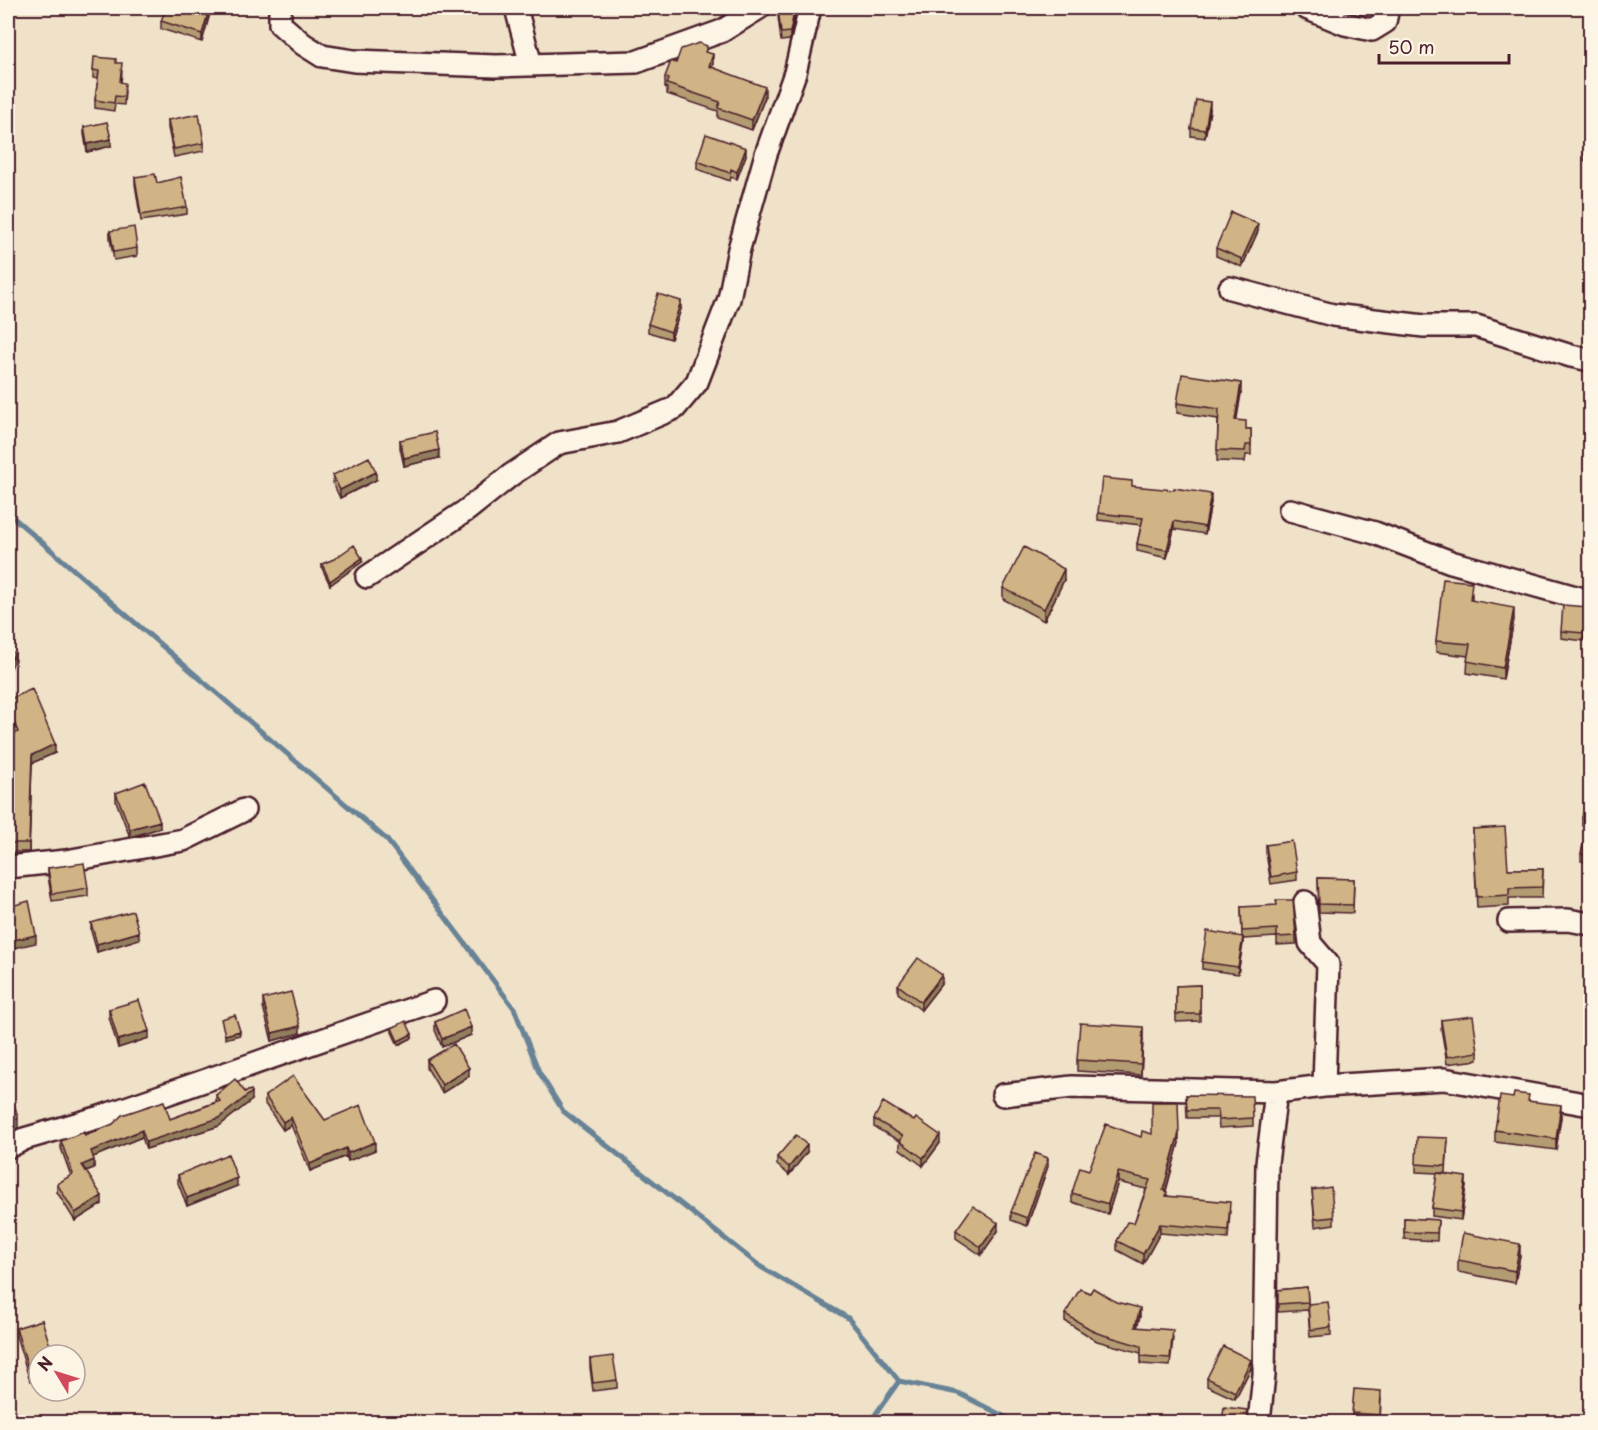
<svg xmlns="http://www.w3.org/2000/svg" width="1598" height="1430" font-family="'Playpen Sans',sans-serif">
  <rect width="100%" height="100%" fill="#efe2c8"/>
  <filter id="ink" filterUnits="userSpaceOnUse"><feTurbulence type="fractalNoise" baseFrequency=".0167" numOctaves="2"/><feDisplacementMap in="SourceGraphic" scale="12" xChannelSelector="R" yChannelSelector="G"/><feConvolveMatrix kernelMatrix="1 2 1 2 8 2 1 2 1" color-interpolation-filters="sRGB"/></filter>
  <g filter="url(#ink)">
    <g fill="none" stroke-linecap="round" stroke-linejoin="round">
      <!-- stream -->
      <path stroke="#688296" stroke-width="5" d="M 8,513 L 387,840 L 514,1008 L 539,1072 L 563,1111 L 761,1267 L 848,1318 L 899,1381 L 958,1393 L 1015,1422
        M 870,1422 L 899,1381"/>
      <!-- minor casing -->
      <g stroke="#4a1f2b" stroke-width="26">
        <path id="minor" d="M 280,8 L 280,24 L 303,44 L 322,56 L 354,61 L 496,66 L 636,62 L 722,31 L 759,8
          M 516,8 L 531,65
          M 1306,8 L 1345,24 L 1372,30 L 1385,22 L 1388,8
          M 1230,288 L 1333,315 L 1424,326 L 1476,326 L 1571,356 L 1590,360
          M 1290,510 L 1375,533 L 1451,562 L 1590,601
          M 367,577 L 467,510 L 511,475 L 559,443 L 618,432 L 675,408 L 697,382 L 729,299 L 739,249 L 766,154 L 795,73 L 810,8
          M 8,867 L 66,861 L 183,840 L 244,810
          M 1305,902 L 1310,943 L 1328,964 L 1324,1086
          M 1509,921 L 1568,920 L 1590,924
          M 1003,1095 L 1072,1087 L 1276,1092
          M 8,1147 L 24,1139 L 100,1117 L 434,1001
          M 1259,1422 L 1264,1375 L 1267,1163 L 1276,1092 L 1324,1086 L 1444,1079 L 1590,1105"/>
      </g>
      <!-- minor -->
      <use href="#minor" stroke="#fcf5e5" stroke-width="21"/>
    </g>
    <!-- wall -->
    <path fill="#b39b72" stroke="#4a1f2b" stroke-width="1.5" d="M 777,8 L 794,8 L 794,19 L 790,40 L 781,41 Z
      M 209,17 L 202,42 L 161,29 L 161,21 Z
      M 707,53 L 713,64 L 712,67 L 765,97 L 752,130 L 718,118 L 718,111 L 667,94 L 667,88 L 665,87 L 665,77 L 676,63 Z
      M 116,63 L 122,71 L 121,83 L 125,91 L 124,105 L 115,104 L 114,111 L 95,108 L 95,100 L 98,79 L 93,78 L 93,70 Z
      M 1210,110 L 1205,138 L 1191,136 L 1191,128 Z
      M 168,120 L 204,143 L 204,151 L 174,157 L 168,128 Z
      M 84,127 L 111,146 L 87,152 L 84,134 Z
      M 1590,140 L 1590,164 L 1584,160 L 1584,152 Z
      M 746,155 L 737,179 L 731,177 L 730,181 L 697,169 L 697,161 Z
      M 135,177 L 157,183 L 187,207 L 187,214 L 141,221 L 135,184 Z
      M 110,231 L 137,248 L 137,256 L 114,260 L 110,239 Z
      M 1258,231 L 1242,267 L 1216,256 L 1216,248 Z
      M 681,309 L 671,339 L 648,332 L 648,324 Z
      M 1241,393 L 1236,420 L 1246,429 L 1251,429 L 1251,455 L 1246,455 L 1245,462 L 1217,461 L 1218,419 L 1177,413 L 1177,403 Z
      M 400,440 L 439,458 L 404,466 L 400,448 Z
      M 333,475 L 376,480 L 340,498 L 333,483 Z
      M 1132,486 L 1211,502 L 1205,534 L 1174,529 L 1167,558 L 1137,551 L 1137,544 L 1141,525 L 1098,520 L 1098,513 Z
      M 362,562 L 330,585 L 322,568 L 322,564 Z
      M 1064,580 L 1044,621 L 1003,599 L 1003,588 Z
      M 1472,594 L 1472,600 L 1514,619 L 1503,679 L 1467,673 L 1468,656 L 1436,652 L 1436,641 Z
      M 1587,615 L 1584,641 L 1561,638 L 1561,631 Z
      M 8,700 L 55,753 L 32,763 L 29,852 L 8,852 L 8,773 L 10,773 L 8,768 L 8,738 L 15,734 L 8,715 Z
      M 1590,789 L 1590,863 L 1581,861 L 1581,854 L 1587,827 L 1582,826 L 1582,818 Z
      M 116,793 L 160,828 L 130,837 L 116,801 Z
      M 1473,829 L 1508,869 L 1543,869 L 1542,898 L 1509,898 L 1509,906 L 1477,908 Z
      M 1266,845 L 1297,872 L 1297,880 L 1271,884 L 1266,853 Z
      M 48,868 L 88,888 L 88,896 L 52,901 L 48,876 Z
      M 1318,878 L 1354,879 L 1353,913 L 1319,912 Z
      M 1241,907 L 1296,936 L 1296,944 L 1277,945 L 1277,937 L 1243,939 L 1238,974 L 1202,969 L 1202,962 L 1242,937 Z
      M 91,923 L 139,939 L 97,952 L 91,931 Z
      M 942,983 L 921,1010 L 898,993 L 898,985 Z
      M 1200,985 L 1200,1021 L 1176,1022 L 1176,986 Z
      M 263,999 L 300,1033 L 272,1041 L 263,1007 Z
      M 109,1009 L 149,1038 L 118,1048 L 109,1017 Z
      M 1441,1020 L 1478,1052 L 1478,1060 L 1447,1064 L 1441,1028 Z
      M 435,1022 L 471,1035 L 442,1047 L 435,1030 Z
      M 392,1028 L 412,1038 L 398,1045 L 392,1032 Z
      M 1143,1039 L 1141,1075 L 1077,1071 L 1077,1060 Z
      M 427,1060 L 469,1076 L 442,1093 L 427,1068 Z
      M 216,1095 L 252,1100 L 219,1126 L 146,1149 L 142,1137 L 93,1157 L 94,1168 L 86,1171 L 102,1204 L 75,1221 L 57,1192 L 57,1184 L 71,1176 L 61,1148 L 61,1141 L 170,1119 L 216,1102 Z
      M 1186,1095 L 1253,1118 L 1253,1126 L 1219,1128 L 1218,1118 L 1187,1118 Z
      M 265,1096 L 325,1120 L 375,1150 L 348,1161 L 346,1156 L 310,1171 L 291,1125 L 283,1130 L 265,1104 Z
      M 1529,1101 L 1561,1117 L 1556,1150 L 1495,1142 L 1495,1130 Z
      M 874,1119 L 940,1143 L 923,1166 L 900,1149 L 900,1141 L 874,1127 Z
      M 1152,1134 L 1179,1143 L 1166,1191 L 1167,1196 L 1230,1211 L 1228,1239 L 1160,1233 L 1143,1264 L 1117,1250 L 1117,1241 L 1134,1223 L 1146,1189 L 1118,1182 L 1108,1214 L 1072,1202 L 1072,1193 L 1089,1170 L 1141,1137 Z
      M 1448,1138 L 1446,1173 L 1439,1173 L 1466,1185 L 1461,1220 L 1432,1216 L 1432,1208 L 1437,1173 L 1416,1172 L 1416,1164 Z
      M 807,1152 L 789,1175 L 777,1165 L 777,1157 Z
      M 1048,1166 L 1027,1226 L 1011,1220 L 1011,1212 Z
      M 178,1175 L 237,1186 L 187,1206 L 178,1183 Z
      M 1312,1190 L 1334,1217 L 1334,1224 L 1315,1227 Z
      M 1404,1218 L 1438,1220 L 1437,1241 L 1404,1239 Z
      M 956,1230 L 998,1231 L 981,1255 L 956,1238 Z
      M 1520,1255 L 1515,1283 L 1458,1272 L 1458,1260 Z
      M 1307,1287 L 1308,1304 L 1331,1327 L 1331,1335 L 1310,1337 L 1308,1310 L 1278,1312 L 1278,1290 Z
      M 1065,1314 L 1140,1316 L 1137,1328 L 1173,1338 L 1170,1366 L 1141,1364 L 1141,1353 L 1097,1341 L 1065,1321 Z
      M 42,1320 L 30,1381 L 16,1336 L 16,1328 Z
      M 590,1359 L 617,1380 L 617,1388 L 593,1391 L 590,1367 Z
      M 1251,1368 L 1235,1399 L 1207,1386 L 1207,1378 Z
      M 1381,1399 L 1380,1422 L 1352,1421 L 1352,1413 Z"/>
    <!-- shaded-wall -->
    <path fill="#927e5d" stroke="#4a1f2b" stroke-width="1.5" d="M 209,10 L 209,17 L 202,42 L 202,34 Z
      M 794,12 L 794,19 L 790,40 L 790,32 Z
      M 713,54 L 713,64 L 709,76 L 709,66 Z
      M 765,87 L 765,97 L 752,130 L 752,120 Z
      M 1210,102 L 1210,110 L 1205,138 L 1205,130 Z
      M 111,139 L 111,146 L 87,152 L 87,144 Z
      M 746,148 L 746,155 L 737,179 L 737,172 Z
      M 1258,224 L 1258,231 L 1242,267 L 1242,259 Z
      M 681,301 L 681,309 L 671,339 L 671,332 Z
      M 1241,383 L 1241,393 L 1235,431 L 1235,420 Z
      M 439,450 L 439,458 L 404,466 L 404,458 Z
      M 376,472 L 376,480 L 340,498 L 340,490 Z
      M 1211,494 L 1211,502 L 1205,534 L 1205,527 Z
      M 1174,521 L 1174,529 L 1167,558 L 1167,550 Z
      M 362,558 L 362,562 L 330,585 L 330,581 Z
      M 1064,569 L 1064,580 L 1044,621 L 1044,609 Z
      M 1514,608 L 1514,619 L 1503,679 L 1503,668 Z
      M 14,653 L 14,661 L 8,675 L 8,668 Z
      M 55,744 L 55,753 L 32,763 L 29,852 L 32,755 Z
      M 160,821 L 160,828 L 130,837 L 130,829 Z
      M 139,932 L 139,939 L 97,952 L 97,944 Z
      M 36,935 L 36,943 L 9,949 L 9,941 Z
      M 1243,937 L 1243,944 L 1238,974 L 1238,967 Z
      M 942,975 L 942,983 L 921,1010 L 921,1002 Z
      M 300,1026 L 300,1033 L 272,1041 L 272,1033 Z
      M 471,1027 L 471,1035 L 442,1047 L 442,1039 Z
      M 1143,1027 L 1143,1039 L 1141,1075 L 1141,1064 Z
      M 149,1031 L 149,1038 L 118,1048 L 118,1040 Z
      M 240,1031 L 240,1035 L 225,1039 L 225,1035 Z
      M 412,1034 L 412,1038 L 398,1045 L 398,1041 Z
      M 469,1068 L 469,1076 L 442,1093 L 442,1085 Z
      M 252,1092 L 252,1100 L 219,1126 L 146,1149 L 146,1142 Z
      M 1561,1105 L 1561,1117 L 1556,1150 L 1556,1139 Z
      M 291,1117 L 291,1125 L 283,1130 L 283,1122 Z
      M 18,1118 L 18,1128 L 8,1132 L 8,1122 Z
      M 142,1130 L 142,1137 L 91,1158 L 91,1151 Z
      M 1179,1133 L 1179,1143 L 1163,1200 L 1163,1190 Z
      M 940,1135 L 940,1143 L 923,1166 L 923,1158 Z
      M 375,1142 L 375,1150 L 348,1161 L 348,1153 Z
      M 807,1145 L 807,1152 L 789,1175 L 789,1167 Z
      M 346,1148 L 346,1156 L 310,1171 L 310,1164 Z
      M 1048,1158 L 1048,1166 L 1027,1226 L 1027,1218 Z
      M 94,1160 L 94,1168 L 82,1172 L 82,1165 Z
      M 1118,1172 L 1118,1182 L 1108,1214 L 1108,1204 Z
      M 1466,1177 L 1466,1185 L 1461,1220 L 1461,1212 Z
      M 237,1178 L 237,1186 L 187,1206 L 187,1198 Z
      M 102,1196 L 102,1204 L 75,1221 L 75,1213 Z
      M 998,1223 L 998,1231 L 981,1255 L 981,1247 Z
      M 1160,1224 L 1160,1233 L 1143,1264 L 1143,1254 Z
      M 1520,1244 L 1520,1255 L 1515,1283 L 1515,1271 Z
      M 1140,1308 L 1140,1316 L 1135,1335 L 1135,1327 Z
      M 1251,1360 L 1251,1368 L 1235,1399 L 1235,1392 Z
      M 39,1371 L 39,1379 L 30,1381 L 30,1374 Z"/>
    <!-- building -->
    <path fill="#d0b485" stroke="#4a1f2b" stroke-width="1.5" d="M 166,8 L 203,8 L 209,10 L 202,34 L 161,21 Z
      M 778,8 L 794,8 L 794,12 L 790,32 L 781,33 Z
      M 699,43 L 707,46 L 705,52 L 713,54 L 709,66 L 765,87 L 752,120 L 718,108 L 720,102 L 667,84 L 669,79 L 665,77 L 671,61 L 676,63 L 681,49 Z
      M 94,57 L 116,59 L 116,63 L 122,63 L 120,82 L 125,83 L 124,97 L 115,96 L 114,103 L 95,100 L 99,71 L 93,70 Z
      M 1196,100 L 1210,102 L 1205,130 L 1191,128 Z
      M 199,114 L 204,143 L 174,149 L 168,120 Z
      M 107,122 L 111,139 L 87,144 L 84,127 Z
      M 706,134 L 746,148 L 737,172 L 731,169 L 730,173 L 697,161 Z
      M 1590,140 L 1590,156 L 1584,152 Z
      M 155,174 L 157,183 L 181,177 L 187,207 L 141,215 L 135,177 Z
      M 1231,212 L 1258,224 L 1242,259 L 1216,248 Z
      M 134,227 L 137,248 L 114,252 L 110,231 Z
      M 658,294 L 681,301 L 671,332 L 648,324 Z
      M 1182,374 L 1241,383 L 1235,420 L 1246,421 L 1246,429 L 1251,429 L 1251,445 L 1246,445 L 1245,451 L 1217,450 L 1219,409 L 1177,403 Z
      M 435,432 L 439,450 L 404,458 L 400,440 Z
      M 369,457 L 376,472 L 340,490 L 333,475 Z
      M 1102,478 L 1132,481 L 1132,486 L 1174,490 L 1174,488 L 1211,494 L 1205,527 L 1174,521 L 1167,550 L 1137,544 L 1143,518 L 1098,513 Z
      M 354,545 L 362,558 L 330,581 L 322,564 L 334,559 Z
      M 1024,547 L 1064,569 L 1044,609 L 1003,588 Z
      M 1443,579 L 1472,582 L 1470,600 L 1514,608 L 1503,668 L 1467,661 L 1470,644 L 1436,641 Z
      M 1563,605 L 1587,607 L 1584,633 L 1561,631 Z
      M 8,650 L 14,653 L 8,668 Z
      M 32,689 L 55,744 L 32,755 L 29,843 L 8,843 L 8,773 L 15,773 L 8,759 L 8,738 L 18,732 L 8,706 L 8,700 Z
      M 145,782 L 160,821 L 130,829 L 116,793 Z
      M 1590,788 L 1590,856 L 1581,854 L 1589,820 L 1582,818 Z
      M 1505,827 L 1508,869 L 1543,869 L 1542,887 L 1509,888 L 1509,895 L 1477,897 L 1473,829 Z
      M 1292,841 L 1297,872 L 1271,877 L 1266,845 Z
      M 84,863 L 88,888 L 52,894 L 48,868 Z
      M 1318,878 L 1354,879 L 1353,905 L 1319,904 Z
      M 1276,900 L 1293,900 L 1296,936 L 1277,937 L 1277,929 L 1242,931 L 1241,907 L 1277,905 Z
      M 29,901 L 36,935 L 9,941 L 8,934 L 8,907 Z
      M 133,911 L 139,932 L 97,944 L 91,923 Z
      M 1207,931 L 1243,937 L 1238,967 L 1202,962 Z
      M 918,958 L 942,975 L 921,1002 L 898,985 Z
      M 1200,985 L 1200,1014 L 1176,1014 L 1176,986 Z
      M 291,992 L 300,1026 L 272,1033 L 263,999 Z
      M 139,1000 L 149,1031 L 118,1040 L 109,1009 Z
      M 464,1009 L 471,1027 L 442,1039 L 435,1022 Z
      M 235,1015 L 240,1031 L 225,1035 L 221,1019 Z
      M 1473,1016 L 1478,1052 L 1447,1057 L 1441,1020 Z
      M 406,1021 L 412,1034 L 398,1041 L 392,1028 Z
      M 1080,1023 L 1143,1027 L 1141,1064 L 1077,1060 Z
      M 454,1044 L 469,1068 L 442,1085 L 427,1060 Z
      M 293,1076 L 325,1120 L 361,1105 L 375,1142 L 348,1153 L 346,1148 L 310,1164 L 291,1117 L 283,1122 L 265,1096 Z
      M 235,1079 L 245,1092 L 251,1090 L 252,1092 L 219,1118 L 146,1142 L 142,1130 L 91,1151 L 94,1160 L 82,1165 L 102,1196 L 75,1213 L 57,1184 L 73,1174 L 61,1141 L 84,1132 L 85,1136 L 113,1124 L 122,1115 L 164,1101 L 170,1119 L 220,1101 L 216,1095 Z
      M 8,1081 L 18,1118 L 8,1122 Z
      M 1514,1093 L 1529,1095 L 1528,1101 L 1561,1105 L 1556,1139 L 1495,1130 L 1500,1096 L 1513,1098 Z
      M 1186,1095 L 1252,1096 L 1253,1118 L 1219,1120 L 1218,1110 L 1187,1110 Z
      M 883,1102 L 914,1121 L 916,1118 L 940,1135 L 923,1158 L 900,1141 L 903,1136 L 874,1119 Z
      M 1152,1102 L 1178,1102 L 1179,1133 L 1163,1190 L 1167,1192 L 1166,1196 L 1230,1202 L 1228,1230 L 1160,1224 L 1143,1254 L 1117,1241 L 1127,1222 L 1134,1223 L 1150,1180 L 1118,1172 L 1108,1204 L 1072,1193 L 1080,1167 L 1089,1170 L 1106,1124 L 1141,1137 L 1142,1131 L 1152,1134 Z
      M 796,1135 L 807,1145 L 789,1167 L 777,1157 Z
      M 1417,1137 L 1448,1138 L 1446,1166 L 1416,1164 Z
      M 1035,1153 L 1048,1158 L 1027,1218 L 1011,1212 Z
      M 228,1154 L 237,1178 L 187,1198 L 178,1175 Z
      M 1437,1173 L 1466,1177 L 1461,1212 L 1432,1208 Z
      M 1331,1187 L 1334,1217 L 1315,1219 L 1312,1190 Z
      M 973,1206 L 998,1223 L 981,1247 L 956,1230 Z
      M 1404,1218 L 1438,1220 L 1437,1233 L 1404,1232 Z
      M 1463,1233 L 1520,1244 L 1515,1271 L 1458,1260 Z
      M 1307,1287 L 1308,1302 L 1278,1304 L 1278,1290 Z
      M 1093,1288 L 1116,1302 L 1140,1308 L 1135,1327 L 1173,1330 L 1170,1358 L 1141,1356 L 1141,1346 L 1097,1333 L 1065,1314 L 1080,1289 L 1090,1293 Z
      M 1328,1302 L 1331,1327 L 1310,1330 L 1308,1304 Z
      M 42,1320 L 53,1355 L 39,1355 L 39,1371 L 30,1374 L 16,1328 Z
      M 1223,1346 L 1251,1360 L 1235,1392 L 1207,1378 Z
      M 613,1356 L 617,1380 L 593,1383 L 590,1359 Z
      M 1354,1389 L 1381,1391 L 1380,1415 L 1352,1413 Z
      M 1224,1407 L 1247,1410 L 1248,1422 L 1222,1422 Z"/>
  </g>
  <!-- margin -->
  <rect width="1598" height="1430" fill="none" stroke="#fcf5e5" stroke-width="30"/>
  <rect x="15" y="15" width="1568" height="1400" fill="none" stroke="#4a1f2b" stroke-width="2" filter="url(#ink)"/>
  <!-- north arrow -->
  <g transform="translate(57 1373) rotate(308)"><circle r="28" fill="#fcf5e5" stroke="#b59f9b" stroke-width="1.5"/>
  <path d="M0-4.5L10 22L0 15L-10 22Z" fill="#d1495b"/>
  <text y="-9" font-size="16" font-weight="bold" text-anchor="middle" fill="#4a1f2b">N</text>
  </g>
  <!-- scale -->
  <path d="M1379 54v9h130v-9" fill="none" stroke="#4a1f2b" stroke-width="3"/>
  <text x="1388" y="54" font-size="18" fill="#4a1f2b" stroke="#fcf5e5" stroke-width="4.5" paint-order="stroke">50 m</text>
</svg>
